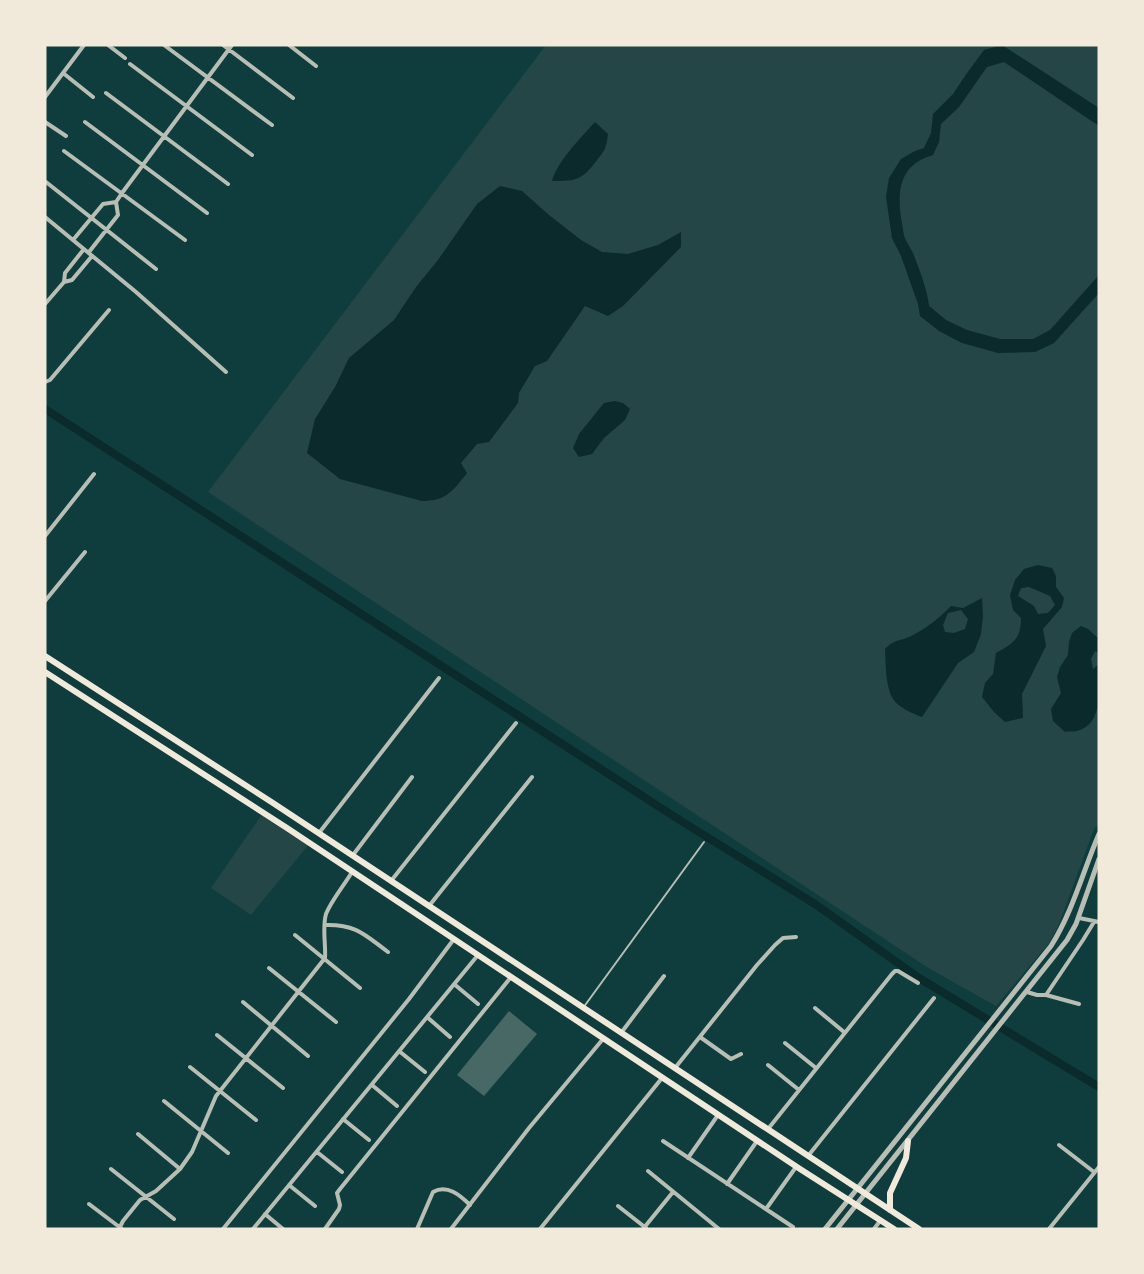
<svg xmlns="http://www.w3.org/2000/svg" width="1144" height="1274" font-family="'Golos Text',sans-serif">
  <rect width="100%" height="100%" fill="#0f3d3e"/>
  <!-- green -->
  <path fill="#244646" d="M 546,45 L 1099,45 L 1099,824 L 1094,829 L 1059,924 L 1050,942 L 996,1006 L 930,969 L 208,492 Z
    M 263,813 L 310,843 L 251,915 L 211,888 Z"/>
  <!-- water -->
  <path fill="#0a2a2b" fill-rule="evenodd" d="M 1002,45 L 1099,108 L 1099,126 L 1004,62 L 987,67 L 959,107 L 941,124 L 939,142 L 933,155 C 901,164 897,188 901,218 C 902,223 903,230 904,236 C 906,242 910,247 913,253 C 919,269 927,288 929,306 L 946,320 L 967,330 L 1000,339 L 1033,339 L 1050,330 L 1099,275 L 1099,293 L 1054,343 L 1035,352 L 998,353 L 962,343 L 939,331 L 920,316 L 918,304 L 901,256 L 892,238 L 886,197 L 889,178 L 901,159 L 915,151 L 924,148 L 931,133 L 933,114 L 953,94 L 967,73 L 984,50 Z
    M 595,122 L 608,134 C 606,148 606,149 597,160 C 582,180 577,181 552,181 C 558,160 581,138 595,122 Z
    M 500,186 L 522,191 L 549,215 L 581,240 L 602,252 L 628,254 L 658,245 L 681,232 L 681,247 L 623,306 L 608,316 L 585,306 L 547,361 L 535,366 L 519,393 L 518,403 L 489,442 L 477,444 L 461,463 L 467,473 C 453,491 446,501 422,501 L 340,479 L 307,453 L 315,419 L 335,387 L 349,358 L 394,320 L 416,287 L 438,260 L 477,204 Z
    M 615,401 L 623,403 L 630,409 L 625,420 L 604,438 L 592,454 L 579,457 L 573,448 L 579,434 L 604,403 Z
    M 1038,565 L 1052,568 L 1056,576 L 1056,587 L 1064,598 L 1062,607 L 1043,629 L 1046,646 L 1022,694 L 1023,718 L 1005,722 L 994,712 L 982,697 L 985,683 L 993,674 L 996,653 C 1013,644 1021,639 1021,618 L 1013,610 L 1010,595 L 1015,580 L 1024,569 ZM 1029,587 L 1050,596 L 1055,605 L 1048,613 L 1038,614 L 1034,606 L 1018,596 L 1021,588 Z
    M 982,598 L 983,616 L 981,634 L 974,652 L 958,663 L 922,717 C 912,713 899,708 893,699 C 885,685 886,665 885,649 C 896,638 899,642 911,636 C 927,628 939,618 951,606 L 963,608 ZM 961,610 L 968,619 L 965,629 L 954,633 L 945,632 L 943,625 L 948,613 Z
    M 1081,626 L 1088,629 L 1099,639 L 1099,653 L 1095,651 L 1091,659 L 1093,669 L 1099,664 C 1099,684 1104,722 1080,730 C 1076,732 1069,731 1065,732 L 1053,721 L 1051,709 L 1061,693 L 1057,677 L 1060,667 L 1068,655 L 1069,642 L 1072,633 Z"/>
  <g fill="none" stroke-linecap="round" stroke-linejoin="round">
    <!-- canal -->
    <path stroke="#0a2a2b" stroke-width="8" d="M 45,409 L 678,819 L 815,904 L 919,978 L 1099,1087"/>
  </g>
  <!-- building -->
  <path fill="#486865" d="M 509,1011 L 537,1034 L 484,1096 L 457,1075 Z"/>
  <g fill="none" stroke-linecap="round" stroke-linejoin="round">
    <!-- service -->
    <path stroke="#b8beb3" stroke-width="2" d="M 583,1008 L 704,842"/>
    <!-- minor -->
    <path stroke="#b8beb3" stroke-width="4" d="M 108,45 L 125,58
      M 164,45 L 272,125
      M 223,45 L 293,98
      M 289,45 L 316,66
      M 130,64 L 252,155
      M 63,73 L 93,97
      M 106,93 L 228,184
      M 45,97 L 84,45
      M 45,122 L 66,136
      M 85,122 L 207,213
      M 64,151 L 185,240
      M 46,182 L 156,269
      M 45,217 L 136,292 L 226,372
      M 73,240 L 103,204 L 116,202
      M 89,252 L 118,215 L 116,202 L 122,193 L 232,45
      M 64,282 L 65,273 L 84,249
      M 45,304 L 64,282 L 72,280 L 92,256
      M 45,382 L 50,380 L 109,310
      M 45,536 L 94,474
      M 45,601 L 85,552
      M 319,833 L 439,678
      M 353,855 L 412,777
      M 391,881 L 516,723
      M 429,906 L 532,777
      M 1079,918 L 1099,922
      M 325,925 C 356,924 365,935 388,952
      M 295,935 L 360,988
      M 269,968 L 336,1022
      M 454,984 L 478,1004
      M 1027,992 L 1037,995 L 1046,995 L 1079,1004
      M 1046,995 L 1083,940 L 1094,922
      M 243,1002 L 308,1056
      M 815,1008 L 844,1032
      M 427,1017 L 450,1037
      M 621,1033 L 664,976
      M 217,1035 L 283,1088
      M 700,1037 L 731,1059 L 741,1054
      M 785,1043 L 816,1068
      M 399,1051 L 425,1072
      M 768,1065 L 799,1090
      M 190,1067 L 256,1120
      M 675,1068 L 757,965 L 775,945 L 783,938 L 796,937
      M 372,1085 L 397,1106
      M 164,1101 L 228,1153
      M 343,1119 L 369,1140
      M 768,1129 L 892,974 L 895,971 L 898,971 L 918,983
      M 138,1134 L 180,1169
      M 663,1141 L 793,1227
      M 1059,1145 L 1094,1172
      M 317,1152 L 342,1172
      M 808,1156 L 934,998
      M 688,1158 L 718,1115
      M 111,1169 L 174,1219
      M 648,1171 L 719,1229
      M 727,1184 L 757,1141
      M 289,1185 L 315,1206
      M 89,1204 L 122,1229
      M 618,1206 L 646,1228
      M 766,1209 L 796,1167
      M 265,1214 L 283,1229
      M 119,1229 L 123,1221 L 140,1200 L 156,1191 L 180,1169 L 192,1152 L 216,1096 L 325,958 C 326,944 322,928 326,914 C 331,901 345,884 352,872
      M 223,1229 L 409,999 L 454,939
      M 253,1229 L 478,955
      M 325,1229 L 339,1209 L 340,1205 L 337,1193 L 340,1189 L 511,977
      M 417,1229 L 433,1192 C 447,1184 460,1195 470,1205
      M 451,1229 L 529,1128 L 603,1039
      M 540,1229 L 662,1078
      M 643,1229 L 673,1192
      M 874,1229 L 880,1221
      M 1049,1229 L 1099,1167"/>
    <!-- tertiary -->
    <path stroke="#b8beb3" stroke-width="5" d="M 825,1229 L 1051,946 C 1073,911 1083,871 1099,834
      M 837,1229 L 1067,940 L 1076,924 L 1099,859"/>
    <!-- secondary -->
    <path stroke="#f1e9da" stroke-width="6" d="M 45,656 L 273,803 L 919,1229
      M 45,672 L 287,828 L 800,1169 L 894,1229
      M 890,1210 L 890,1193 L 906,1158 L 908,1141"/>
  </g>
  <!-- border -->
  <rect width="1144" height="1274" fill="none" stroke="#f1e9da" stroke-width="93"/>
</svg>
